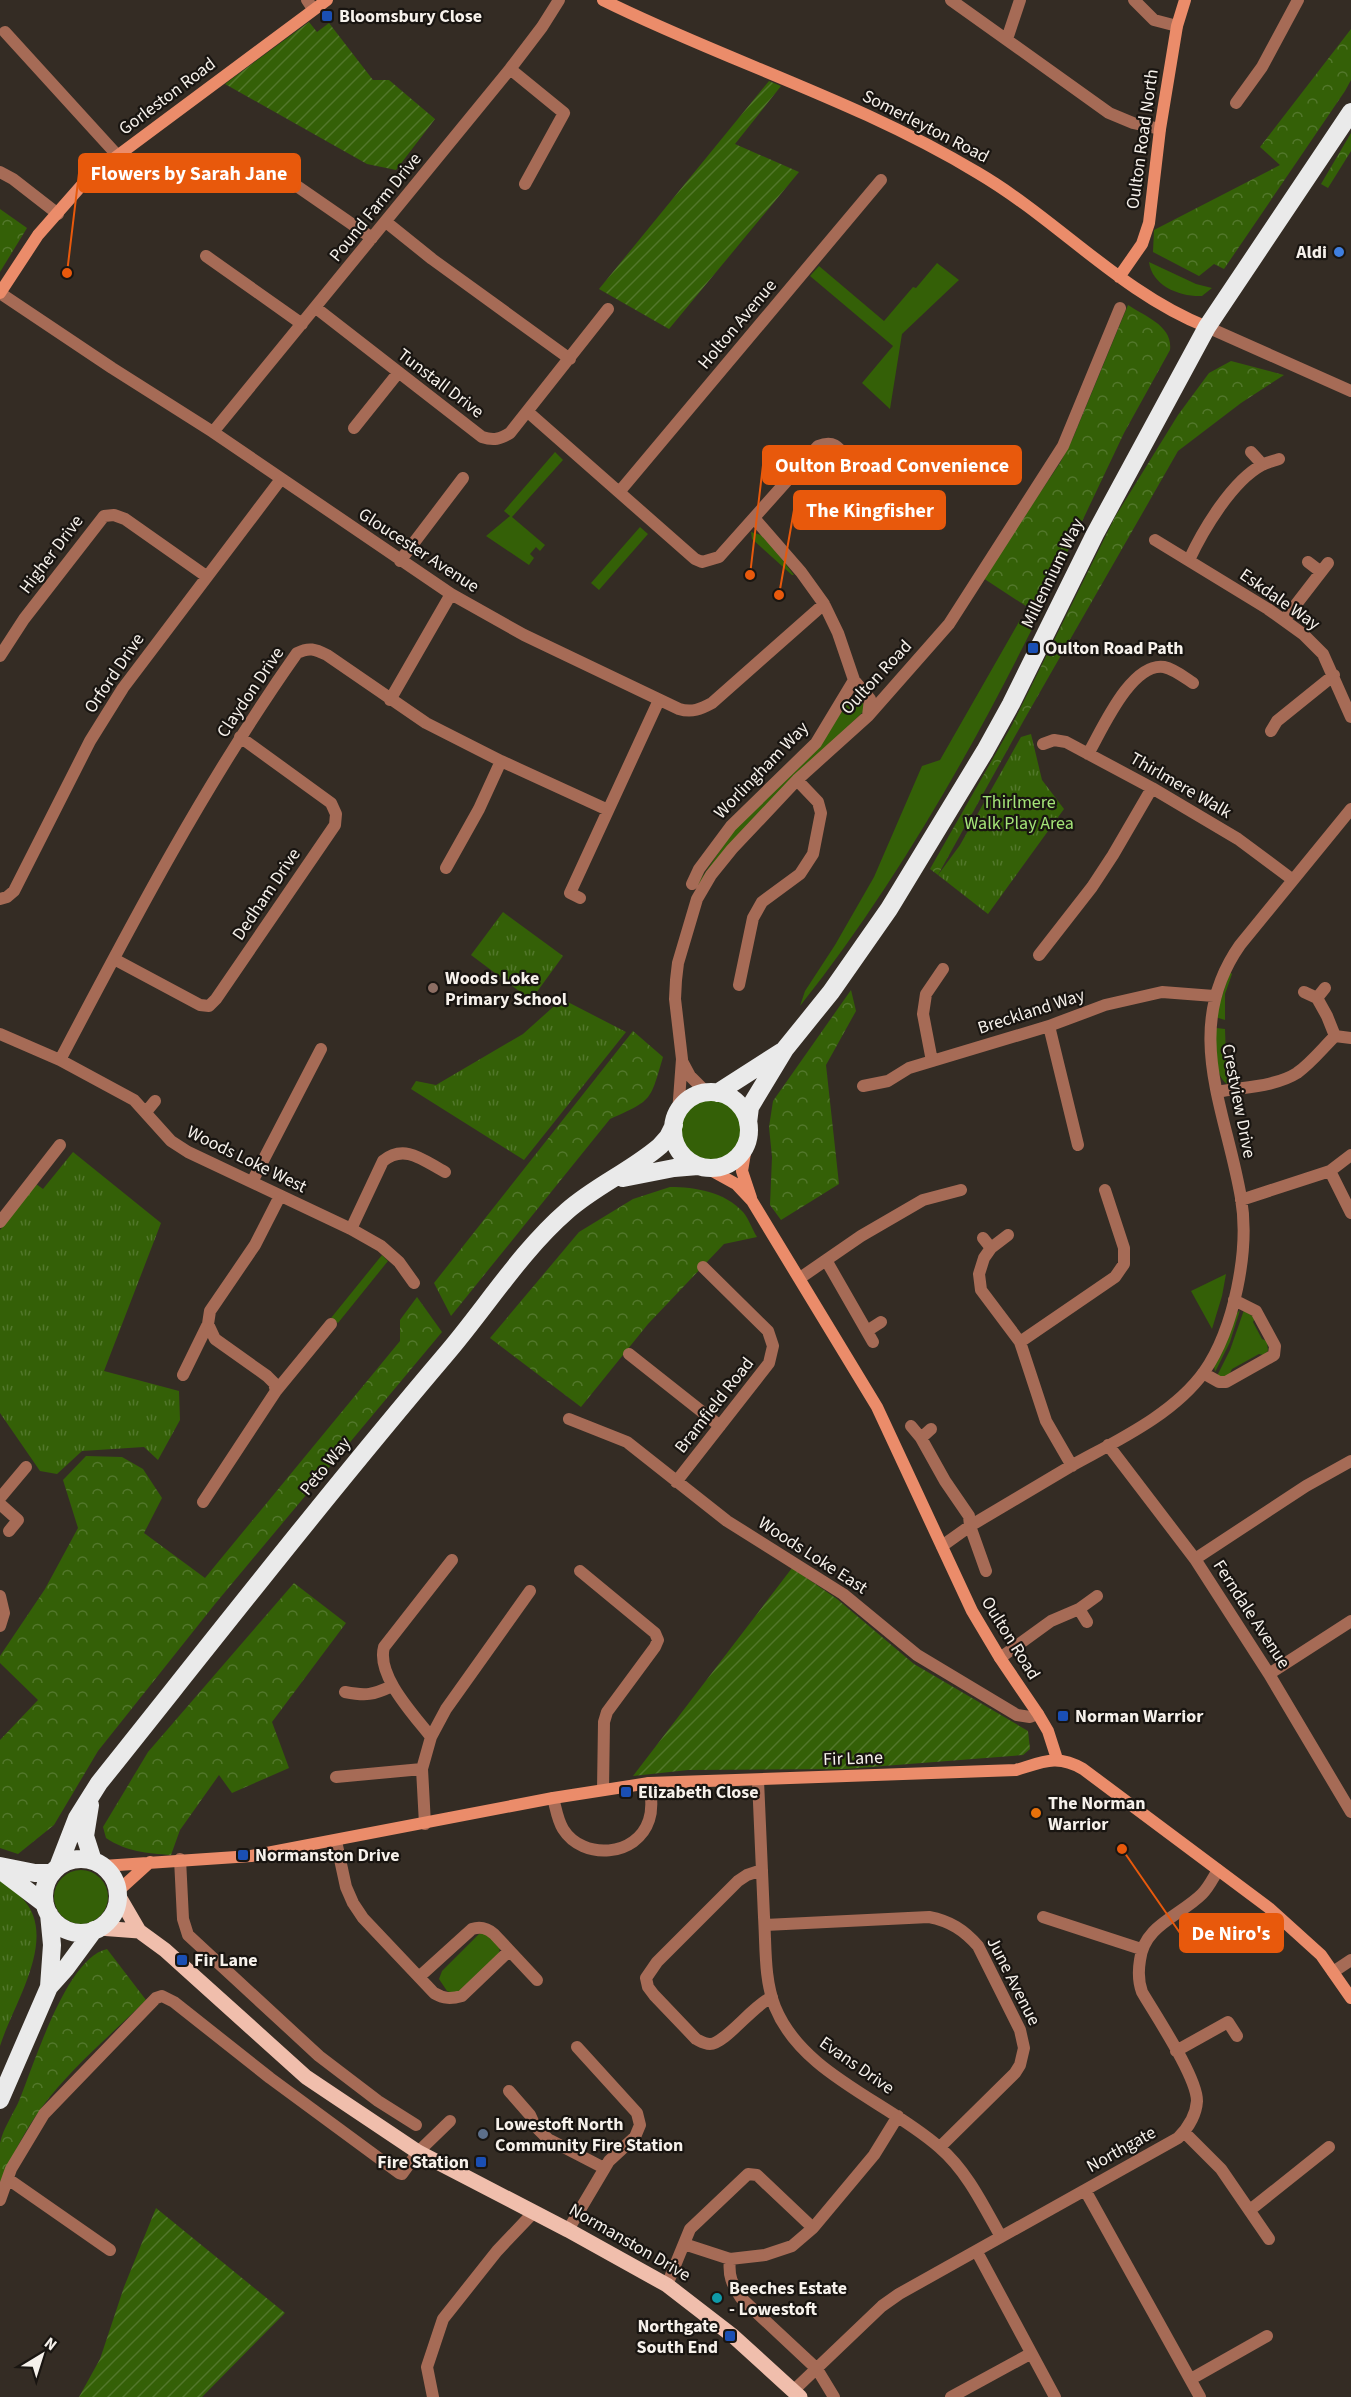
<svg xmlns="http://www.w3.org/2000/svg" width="1351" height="2397" font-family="'Source Sans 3',sans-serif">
  <defs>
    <pattern id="forest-crowns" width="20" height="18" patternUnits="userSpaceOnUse" patternTransform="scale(1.5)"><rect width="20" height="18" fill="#346007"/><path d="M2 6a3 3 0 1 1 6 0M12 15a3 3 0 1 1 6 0" fill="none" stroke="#52772b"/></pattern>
    <pattern id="park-tufts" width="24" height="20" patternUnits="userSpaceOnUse" patternTransform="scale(1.5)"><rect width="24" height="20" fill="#346007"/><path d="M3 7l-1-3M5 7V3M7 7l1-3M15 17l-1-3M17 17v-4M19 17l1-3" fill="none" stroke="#52772b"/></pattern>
    <pattern id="garden-furrows" width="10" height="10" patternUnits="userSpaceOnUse" patternTransform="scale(1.5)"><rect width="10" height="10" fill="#346007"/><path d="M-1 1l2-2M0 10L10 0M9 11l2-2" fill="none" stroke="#52772b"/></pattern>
  </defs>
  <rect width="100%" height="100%" fill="#342c24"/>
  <!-- grass -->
  <path fill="#346007" d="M 1149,262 L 1196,284 L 1212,288 L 1202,296 C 1180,297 1152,286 1149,262 Z
    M 937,263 L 959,280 L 902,334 L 890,409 L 862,383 L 893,346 L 810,276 L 819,266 L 884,321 L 913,287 L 916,288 Z
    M 555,452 L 563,460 L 512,517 L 545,545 L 540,551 L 536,547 L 530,554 L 534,558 L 529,565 L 486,536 L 510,516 L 504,511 Z
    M 640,527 L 648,534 L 599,590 L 591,583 Z
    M 751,532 L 764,536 L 794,575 L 792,575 L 752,539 Z
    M 1020,620 L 1033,627 C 967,759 892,890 800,1006 L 805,991 L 835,945 L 874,877 L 922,766 L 940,760 Z
    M 854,699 L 861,701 L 864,704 L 863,712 L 754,817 L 725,849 L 699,888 L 696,886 L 736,827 L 819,747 L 847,703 Z
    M 1230,972 L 1232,974 L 1225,994 L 1225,1020 L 1215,1017 Z
    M 1217,1028 L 1225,1029 L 1227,1084 C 1213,1074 1216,1046 1214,1030 Z
    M681 1131a31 31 0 1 1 62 0a31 31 0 1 1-62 0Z
    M 382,1255 L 388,1261 L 338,1323 L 331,1318 Z
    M 1226,1274 L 1222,1296 L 1212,1329 L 1191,1291 Z
    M 1240,1310 L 1230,1342 L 1215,1372 L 1214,1366 L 1235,1315 Z
    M 1244,1310 L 1255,1318 L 1253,1322 L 1262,1339 L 1267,1341 L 1268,1351 L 1263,1355 L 1259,1354 L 1232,1369 L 1229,1375 L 1222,1377 L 1217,1376 L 1230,1350 Z
    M54 1897a27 27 0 1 1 54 0a27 27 0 1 1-54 0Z
    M 484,1933 L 500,1945 L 499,1955 L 461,1992 L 452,1993 L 447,1991 L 439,1979 L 442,1971 L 479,1934 Z"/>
  <!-- forest -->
  <path fill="url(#forest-crowns)" d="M 1351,29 L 1351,80 L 1345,91 L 1224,269 L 1214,264 L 1199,276 L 1153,252 L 1154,230 L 1280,165 L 1260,147 Z
    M 1351,133 L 1351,151 L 1328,188 L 1321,184 Z
    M 0,209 L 27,228 L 0,272 Z
    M 1128,305 C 1146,317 1173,326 1170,350 L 1124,433 L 1040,610 L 1037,608 L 1035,612 L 983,578 L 1060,463 L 1073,438 Z
    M 1231,361 L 1284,375 L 1241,403 L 1178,451 L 1024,720 L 938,875 L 930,869 L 1012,725 L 1115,517 L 1178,415 L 1209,373 Z
    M 851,990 L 856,1011 L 826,1065 L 839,1184 L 781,1220 L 770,1205 L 772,1157 L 769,1127 L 773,1101 Z
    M 633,1031 L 663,1057 C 650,1101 653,1100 610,1119 L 451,1316 L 434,1283 Z
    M 670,1187 C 695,1187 725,1192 743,1212 C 749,1219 752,1229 757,1237 L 724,1244 L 648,1324 L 581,1407 L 490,1338 L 579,1232 L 633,1199 Z
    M 417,1297 L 442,1332 L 215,1604 L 98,1751 L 54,1825 L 18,1854 L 0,1848 L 0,1740 L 38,1700 L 0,1663 L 0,1656 L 45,1589 L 78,1528 L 63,1480 L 86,1456 L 122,1457 L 143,1469 L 162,1498 L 144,1533 L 205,1578 L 400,1341 L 400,1320 Z
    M 294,1583 L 346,1623 L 272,1722 L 289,1768 L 232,1793 L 219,1775 L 180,1830 L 171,1855 C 146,1853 127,1852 106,1838 L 103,1827 L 148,1752 Z
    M 107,1949 L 146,2000 C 111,2035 71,2068 42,2107 C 25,2130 10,2159 0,2185 C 0,2172 0,2156 0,2143 C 3,2129 13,2114 19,2101 C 34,2065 66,1958 107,1949 Z"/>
  <!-- park -->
  <path fill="url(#park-tufts)" d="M 1031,734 L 1042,780 L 1064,809 L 988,914 L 938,875 L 960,845 L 1021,737 Z
    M 503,912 L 563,956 L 531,1000 L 471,955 Z
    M 562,999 L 626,1032 L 524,1160 L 411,1089 L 416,1081 L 436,1085 L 523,1034 Z
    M 73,1152 L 161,1223 L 104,1371 L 179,1391 L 180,1420 L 158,1460 L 144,1447 L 82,1451 L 57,1474 L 40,1471 L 0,1413 L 0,1230 L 36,1184 L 43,1189 Z
    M 0,1881 C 9,1884 15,1891 22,1898 C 60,1937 13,2004 0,2046 Z"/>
  <!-- garden -->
  <path fill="url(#garden-furrows)" d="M 309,22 L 317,32 L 329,23 L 373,80 L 389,80 L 435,119 L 396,170 L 367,164 L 225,84 Z
    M 769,81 L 781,86 L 735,144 L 799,172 L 669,329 L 599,289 Z
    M 792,1568 L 837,1599 L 914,1664 L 1028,1731 L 1030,1749 L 1023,1755 L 845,1769 L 688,1770 L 633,1776 Z
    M 156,2208 L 285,2313 L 202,2397 L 79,2397 L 100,2359 L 124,2287 Z"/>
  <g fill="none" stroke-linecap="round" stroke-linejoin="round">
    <!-- street -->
    <path stroke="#a66b56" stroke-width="12" d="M 307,0 L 313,9
      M 951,0 L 1109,113 L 1133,123 L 1160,129
      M 1134,0 L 1154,20 L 1177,26
      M 5,32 L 118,156
      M 1007,39 L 1020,0
      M 510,69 L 564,113 L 525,184
      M 1236,103 L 1262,67 L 1298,0
      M 0,172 L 13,179 L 58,214
      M 278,173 L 372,238
      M 386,222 L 432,259 L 570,359
      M 206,256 L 302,324
      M 0,293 L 112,368 L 213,432 L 451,594 L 524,635 L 679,709 C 692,713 701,709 712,703 L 824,604
      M 316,308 L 482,437 C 494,441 500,439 510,433 L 608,309
      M 1207,327 L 1351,391
      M 528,412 L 695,559 L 702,562 L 719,557 L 818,446 C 833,440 838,446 847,458
      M 354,428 L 398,373
      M 213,432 L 510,69 L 542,27 L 559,0
      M 1251,452 L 1262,464
      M 620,491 L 881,180
      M 754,518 L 801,572 L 824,604 L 838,633 L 854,680 L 870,699 L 868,716
      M 1155,540 L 1268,609 L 1303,634 L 1323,654 L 1351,717
      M 1189,560 C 1203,530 1232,481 1262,465 C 1267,462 1274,461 1279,459
      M 400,561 L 463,478
      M 1308,562 L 1321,572
      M 1284,620 L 1328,563
      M 0,656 L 24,619 L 104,516 L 114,515 L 125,519 L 206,576
      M 390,700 L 451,594
      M 1271,731 L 1277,721 L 1334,675
      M 1043,744 L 1054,740 L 1066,742 L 1152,788 L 1238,839 L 1293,880
      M 1088,754 C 1102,730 1131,662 1164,667 C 1174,669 1184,677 1193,683
      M 446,868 L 479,809 L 501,761
      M 692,884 L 699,869 L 731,826 L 816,743 L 854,680
      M 580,898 L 570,893 L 659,700
      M 0,899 L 7,897 L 14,891 L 90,741 L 123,688 L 281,479
      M 1039,955 L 1092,887 L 1113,855 L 1152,788
      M 114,959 L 200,1005 L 209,1006 L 216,999 L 335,825 L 336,814 L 331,803 L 240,737
      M 739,985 L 753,918 L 762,902 L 800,874 L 813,854 L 821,813 L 818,802 L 797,780
      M 1304,992 L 1317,998 L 1327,1016 L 1335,1036 L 1351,1038
      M 1317,998 L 1325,988
      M 1049,1026 L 1078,1145
      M 0,1034 L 60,1060 L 134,1100 L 171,1141 L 188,1152 L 351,1229 L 381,1246 L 399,1262 L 414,1283
      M 60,1060 C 133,921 206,782 297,653 C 309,647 315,649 327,655 L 426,723 L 501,761 L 608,810
      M 682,1061 L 690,1076 L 707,1093
      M 932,1061 L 923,1014 L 926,994 L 943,969
      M 863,1086 L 888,1081 L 909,1068 L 1049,1026 L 1105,1005 L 1162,992 L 1214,996
      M 1217,1092 C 1242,1087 1275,1087 1297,1073 C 1311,1063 1322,1049 1335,1036
      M 146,1112 L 155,1101
      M 678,1113 L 682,1059 L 675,999 L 676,980 L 678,963 L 697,899 L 711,875 L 732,849 L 797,780 L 868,716 L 949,624 L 1063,446 L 1120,308
      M 1330,1171 L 1351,1213
      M 252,1182 L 321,1049
      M 1241,1200 L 1330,1171 L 1351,1155
      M 0,1222 L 60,1145
      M 351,1229 L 383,1161 C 405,1143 424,1161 445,1172
      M 1008,1235 L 991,1248 L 984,1258 L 979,1274 L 981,1290 L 1020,1342 L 1046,1421 L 1072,1466
      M 983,1238 L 991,1248
      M 826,1260 L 873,1342
      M 800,1278 L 861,1236 L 923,1200 L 961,1190
      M 867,1331 L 881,1322
      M 1020,1342 L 1115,1277 L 1124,1264 L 1124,1248 L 1105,1190
      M 629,1354 L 720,1426
      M 1203,1373 L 1219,1382 L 1226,1382 L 1274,1355 L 1275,1346 L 1256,1311 L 1234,1300
      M 183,1375 L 208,1324 L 210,1311 L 255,1245 L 280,1196
      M 276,1391 L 331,1324
      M 569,1419 L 627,1442 L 727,1521 L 843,1594 L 917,1655 L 1017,1715 L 1030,1717 L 1038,1714
      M 911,1426 L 921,1438 L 945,1481 L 969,1516 L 970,1526 L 986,1571
      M 921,1438 L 931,1429
      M 1108,1445 L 1195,1559 L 1269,1674 L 1351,1812
      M 676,1482 L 769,1363 L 773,1346 L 768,1331 L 703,1267
      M 0,1498 L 26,1467
      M 203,1502 L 276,1391 L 274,1383 L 267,1376 L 215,1339 L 208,1324
      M 0,1504 L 18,1520 L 9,1531
      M 942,1546 L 970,1526 C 1004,1506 1037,1486 1071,1466 C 1116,1441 1173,1415 1204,1372 C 1234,1329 1250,1250 1241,1198 C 1226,1109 1181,1029 1240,945 L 1351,809
      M 1195,1559 L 1306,1486 L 1351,1461
      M 580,1571 L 655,1633 L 658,1640 L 655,1647 L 607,1712 L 604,1722 L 603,1790
      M 0,1596 L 4,1613 L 0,1626
      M 1079,1609 L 1087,1622
      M 1000,1658 L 1051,1621 L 1079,1609 L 1097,1596
      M 1269,1674 L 1351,1621
      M 345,1692 C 366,1696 373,1695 392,1686
      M 431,1737 C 415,1716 376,1676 384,1647 L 452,1560
      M 336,1777 L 422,1769
      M 758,1780 C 760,1826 762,1872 764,1917 C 766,1947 764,1979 775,2007 C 802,2074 887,2101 939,2147 C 967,2171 983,2205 1001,2237
      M 553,1798 C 556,1808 557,1819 563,1829 C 583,1861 637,1857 649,1820 C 653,1808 651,1795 649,1783
      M 425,1824 L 422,1769 L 431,1737 L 446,1709 L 530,1591
      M 336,1841 L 346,1887 L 353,1903 L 363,1918 L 434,1993 C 444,1999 451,1999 462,1996 L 509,1951
      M 180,1859 L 183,1919 L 188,1935 L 319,2056 L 378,2101 L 416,2125
      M 762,1870 L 747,1875 L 738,1881 L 657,1962 L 646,1978 L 648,1987 L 654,1995 L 696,2039 C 700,2041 704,2044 710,2044 C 725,2044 753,2005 772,1997
      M 1043,1917 L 1141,1949
      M 765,1925 L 929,1917 C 950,1921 964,1930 978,1946 L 1020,2030 L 1024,2048 L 1020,2065 L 1015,2073 L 940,2147
      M 1333,1972 L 1351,1960
      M 419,1977 L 472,1929 C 481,1926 487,1928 494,1934 L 537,1980
      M 1176,2051 L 1228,2022 L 1237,2036
      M 509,2091 L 530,2115 L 535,2126 L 548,2139 L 604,2168
      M 1184,2132 L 1221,2169 L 1269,2239
      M 8,2179 L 110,2250
      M 1085,2190 L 1200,2397
      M 0,2200 L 11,2169 L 44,2114 L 156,1998 L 162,1996 L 174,2002 L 270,2078 L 399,2173 L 402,2174 L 418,2152 L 450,2121
      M 1250,2210 L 1329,2147
      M 568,2230 L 609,2161 L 635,2137 L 640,2125 L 637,2113 L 577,2047
      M 684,2244 L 730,2259 L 765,2255 L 792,2246 L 813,2228 L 874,2155 L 898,2116
      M 977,2252 L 1055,2397
      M 730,2259 C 728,2276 732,2284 741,2298 L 817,2369 L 834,2397
      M 667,2285 L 690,2229 L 748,2174 L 757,2175 L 813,2228
      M 1191,2379 L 1267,2336
      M 794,2390 L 882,2306 L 899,2294 L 1178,2138 C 1188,2128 1196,2116 1197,2101 C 1197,2077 1156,2016 1142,1992 C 1138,1981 1138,1972 1140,1960 C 1144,1925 1180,1916 1202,1894 C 1209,1887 1213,1878 1218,1870
      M 433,2397 L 427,2367 L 443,2319 L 497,2251 L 534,2212
      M 951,2397 L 1030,2354"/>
    <!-- secondary -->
    <path stroke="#eb8c6a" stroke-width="12" d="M 603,0 C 726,61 859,101 978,173 C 1058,220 1121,293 1207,327
      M 1119,277 L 1142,244 L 1149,223 L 1160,129 L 1177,26 L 1185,0
      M 0,293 L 38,235 L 89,177 L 327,0
      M 746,1147 L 742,1171 L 751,1198
      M 707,1168 L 736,1184 L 752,1201 L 877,1407 L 972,1611 L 1000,1658 L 1038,1714 L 1048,1731 L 1057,1759
      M 103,1866 L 251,1856 L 553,1798 L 649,1783 L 1016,1770 C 1043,1762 1057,1754 1083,1769 L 1269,1908 L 1321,1955 L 1351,1998
      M 118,1891 L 150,1862"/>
    <!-- primary -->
    <path stroke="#f0beac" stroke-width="15" d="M 118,1895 L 139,1931 L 165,1950 L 306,2077 L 418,2152 L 568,2230 L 667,2285 L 733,2336 L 800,2397
      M 99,1928 L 139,1931"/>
    <!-- highway -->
    <path stroke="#eaeaea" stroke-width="18" d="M673 1130a38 38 0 1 1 76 0a38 38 0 1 1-76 0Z
      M 717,1093 L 781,1052
      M 748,1123 L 750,1107 L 785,1049 L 831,992 L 889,909 L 985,751 L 1011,704 L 1095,534 L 1207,327 L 1351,112
      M 623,1178 L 674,1168 L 698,1166
      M 90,1805 L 85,1836 L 93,1861
      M44 1896a37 37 0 1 1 74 0a37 37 0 1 1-74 0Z
      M 0,1866 L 35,1873 L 52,1873
      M 58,1867 L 77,1818 L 99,1783 C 214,1639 328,1493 447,1353 C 487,1306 521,1251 567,1211 C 595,1186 631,1171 660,1146 L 668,1137 L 674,1125
      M 0,1870 L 45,1904
      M 49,1987 L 66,1968 L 94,1930
      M 0,2100 L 49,1987 L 52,1945 L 49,1914"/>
  </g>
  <!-- markers -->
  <g fill="#1a4fb4" stroke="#191511" stroke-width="2">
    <rect x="321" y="10" width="12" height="12" rx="3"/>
    <rect x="1027" y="642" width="12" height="12" rx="3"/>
    <rect x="1057" y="1710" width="12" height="12" rx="3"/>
    <rect x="620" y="1786" width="12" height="12" rx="3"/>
    <rect x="237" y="1849" width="12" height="12" rx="3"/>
    <rect x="176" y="1954" width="12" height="12" rx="3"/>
    <rect x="475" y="2156" width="12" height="12" rx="3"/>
    <rect x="724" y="2330" width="12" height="12" rx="3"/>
  </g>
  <circle fill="#3f7fe0" stroke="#191511" stroke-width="2" cx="1339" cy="252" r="6"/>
  <circle fill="#8d6e63" stroke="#191511" stroke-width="2" cx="433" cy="988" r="6"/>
  <circle fill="#e8710a" stroke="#191511" stroke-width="2" cx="1036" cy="1813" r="6"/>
  <circle fill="#5c6f8a" stroke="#191511" stroke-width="2" cx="483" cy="2134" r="6"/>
  <circle fill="#0f9aa8" stroke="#191511" stroke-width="2" cx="717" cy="2298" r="6"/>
  <g text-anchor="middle" stroke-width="4.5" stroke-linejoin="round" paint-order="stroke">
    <!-- poi labels -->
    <g font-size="18" font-weight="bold" fill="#f6f1eb" stroke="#191511" text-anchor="start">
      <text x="339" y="22">Bloomsbury Close</text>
      <text x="1327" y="258" text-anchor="end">Aldi</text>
      <text x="1045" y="654">Oulton Road Path</text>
      <text x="445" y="984">Woods Loke<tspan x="445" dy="21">Primary School</tspan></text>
      <text x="1075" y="1722">Norman Warrior</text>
      <text x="638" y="1798">Elizabeth Close</text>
      <text x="1048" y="1809">The Norman<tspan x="1048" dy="21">Warrior</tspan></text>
      <text x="255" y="1861">Normanston Drive</text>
      <text x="194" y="1966">Fir Lane</text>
      <text x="495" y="2130">Lowestoft North<tspan x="495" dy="21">Community Fire Station</tspan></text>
      <text x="469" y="2168" text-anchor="end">Fire Station</text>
      <text x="729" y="2294">Beeches Estate<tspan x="729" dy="21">- Lowestoft</tspan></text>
      <text x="718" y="2332" text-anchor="end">Northgate<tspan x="718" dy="21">South End</tspan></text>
    </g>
    <!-- street labels -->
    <g font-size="18" fill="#f6f1eb" stroke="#191511">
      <text transform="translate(167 96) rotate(-37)" y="6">Gorleston Road</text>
      <text transform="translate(926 126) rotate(27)" y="6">Somerleyton Road</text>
      <text transform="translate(1142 139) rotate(-82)" y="6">Oulton Road North</text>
      <text transform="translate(375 207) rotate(-51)" y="6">Pound Farm Drive</text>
      <text transform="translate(737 324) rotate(-50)" y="6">Holton Avenue</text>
      <text transform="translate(441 383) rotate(37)" y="6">Tunstall Drive</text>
      <text transform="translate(419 550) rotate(33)" y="6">Gloucester Avenue</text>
      <text transform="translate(51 554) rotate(-53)" y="6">Higher Drive</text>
      <text transform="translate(1052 573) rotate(-64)" y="6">Millennium Way</text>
      <text transform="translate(1280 599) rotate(35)" y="6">Eskdale Way</text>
      <text transform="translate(114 673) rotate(-56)" y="6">Orford Drive</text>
      <text transform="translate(876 677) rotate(-47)" y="6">Oulton Road</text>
      <text transform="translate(250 692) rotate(-56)" y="6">Claydon Drive</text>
      <text transform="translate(761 770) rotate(-46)" y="6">Worlingham Way</text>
      <text transform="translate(1181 785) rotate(30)" y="6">Thirlmere Walk</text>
      <text transform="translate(266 894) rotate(-56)" y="6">Dedham Drive</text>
      <text transform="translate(1031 1011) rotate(-18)" y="6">Breckland Way</text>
      <text transform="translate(1239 1101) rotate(79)" y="6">Crestview Drive</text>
      <text transform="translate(247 1159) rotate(26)" y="6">Woods Loke West</text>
      <text transform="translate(714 1405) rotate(-52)" y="6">Bramfield Road</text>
      <text transform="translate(325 1466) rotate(-51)" y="6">Peto Way</text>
      <text transform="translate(813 1555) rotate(33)" y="6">Woods Loke East</text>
      <text transform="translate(1252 1614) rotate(57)" y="6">Ferndale Avenue</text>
      <text transform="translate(1011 1638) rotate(58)" y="6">Oulton Road</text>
      <text transform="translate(853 1758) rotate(-2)" y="6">Fir Lane</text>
      <text transform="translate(1014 1981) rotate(63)" y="6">June Avenue</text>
      <text transform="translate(857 2065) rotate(35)" y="6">Evans Drive</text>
      <text transform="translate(1121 2149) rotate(-29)" y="6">Northgate</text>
      <text transform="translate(630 2242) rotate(30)" y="6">Normanston Drive</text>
    </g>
    <!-- park labels -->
    <g font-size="18" fill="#a4e478" stroke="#191511">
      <text x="1019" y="808">Thirlmere<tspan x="1019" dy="21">Walk Play Area</tspan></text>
    </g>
  </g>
  <!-- callouts -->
  <path fill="none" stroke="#e8590c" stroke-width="2" d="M67 273L79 173M750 575L763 465M779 595L794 510M1122 1849L1180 1933"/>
  <g fill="#e8590c" stroke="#191511" stroke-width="2">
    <circle cx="67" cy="273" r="6"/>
    <circle cx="750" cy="575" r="6"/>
    <circle cx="779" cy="595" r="6"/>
    <circle cx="1122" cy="1849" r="6"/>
  </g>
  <g fill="#e8590c" stroke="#e8590c" stroke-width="2">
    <rect x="79" y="154" width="221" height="38" rx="6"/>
    <rect x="763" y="446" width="258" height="38" rx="6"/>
    <rect x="794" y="491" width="151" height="38" rx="6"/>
    <rect x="1180" y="1914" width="103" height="38" rx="6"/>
  </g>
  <g font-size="20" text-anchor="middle" font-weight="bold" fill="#fff">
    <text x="189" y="180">Flowers by Sarah Jane</text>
    <text x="892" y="472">Oulton Broad Convenience</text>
    <text x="870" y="517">The Kingfisher</text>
    <text x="1231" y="1940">De Niro's</text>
  </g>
  <!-- north arrow -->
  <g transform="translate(42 2355) rotate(38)" stroke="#191511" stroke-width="4.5" paint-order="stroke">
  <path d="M0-4.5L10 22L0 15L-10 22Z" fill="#f6f1eb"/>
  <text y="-9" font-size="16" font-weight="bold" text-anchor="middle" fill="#f6f1eb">N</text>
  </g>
</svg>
